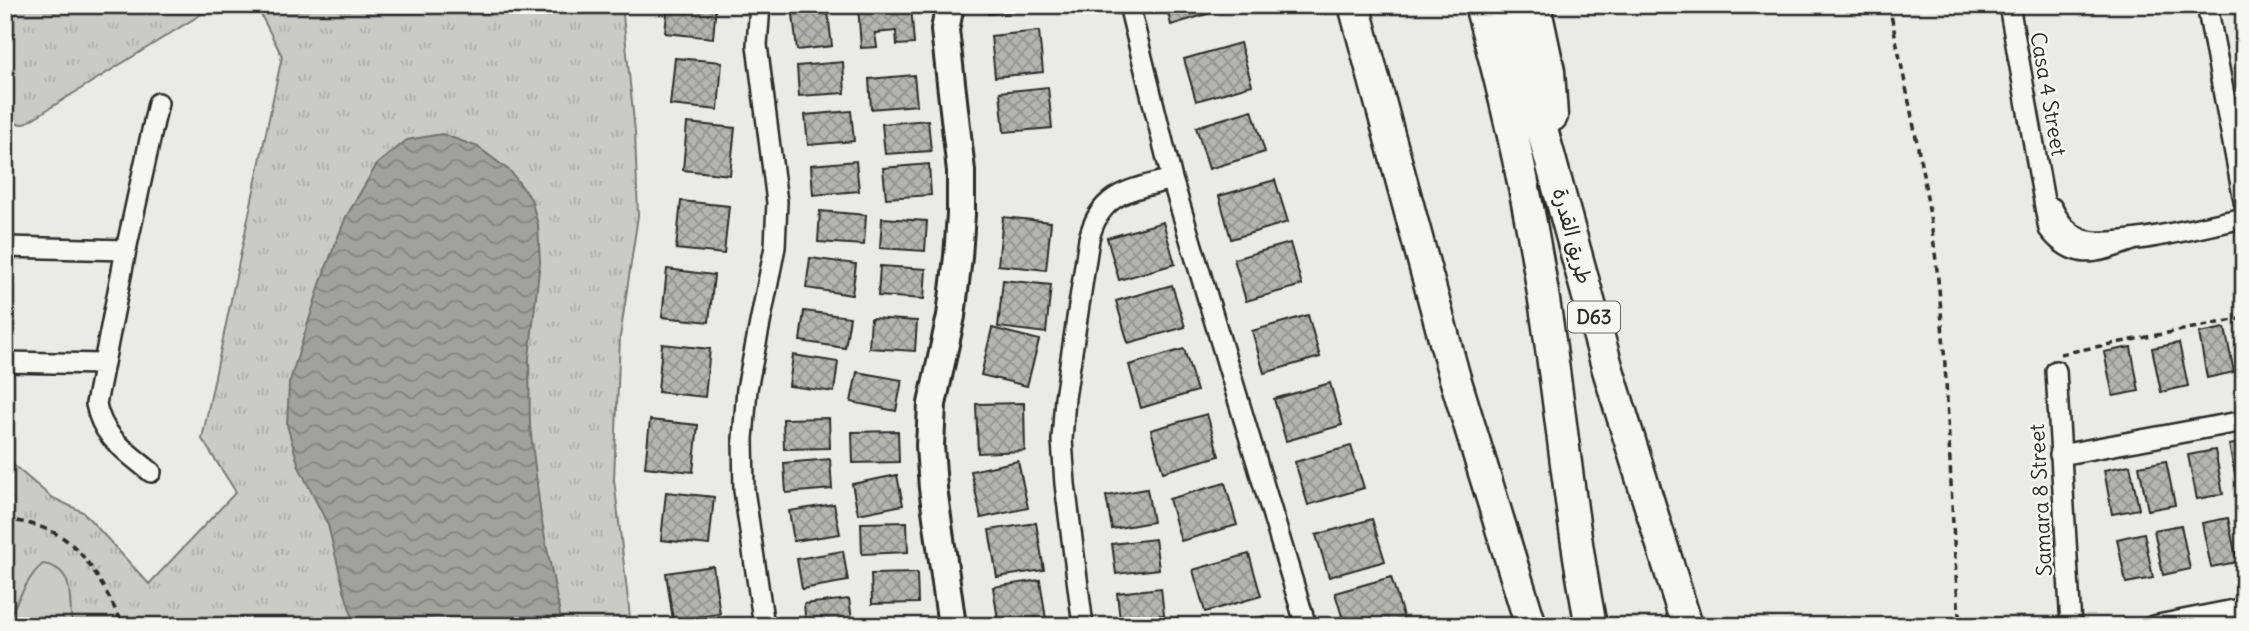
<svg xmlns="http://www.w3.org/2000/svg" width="2249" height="631" font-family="Delius,'Playpen Sans Arabic',sans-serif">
  <defs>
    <pattern id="grass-tufts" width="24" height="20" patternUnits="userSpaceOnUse" patternTransform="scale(1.75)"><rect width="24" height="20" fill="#cacac7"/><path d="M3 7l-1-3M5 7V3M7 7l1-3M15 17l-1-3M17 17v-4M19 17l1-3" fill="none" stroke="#aeaeab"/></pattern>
    <pattern id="water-waves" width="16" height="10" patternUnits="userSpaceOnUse" patternTransform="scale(1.75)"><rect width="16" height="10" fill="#a1a19e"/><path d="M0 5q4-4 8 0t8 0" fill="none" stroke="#838381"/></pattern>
    <pattern id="building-cross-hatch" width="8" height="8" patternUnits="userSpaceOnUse" patternTransform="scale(1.75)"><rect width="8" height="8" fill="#b4b4b1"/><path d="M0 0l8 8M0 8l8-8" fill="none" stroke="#939390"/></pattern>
  </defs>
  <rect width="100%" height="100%" fill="#eaeae6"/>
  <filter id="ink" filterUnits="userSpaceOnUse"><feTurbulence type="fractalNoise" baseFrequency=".0143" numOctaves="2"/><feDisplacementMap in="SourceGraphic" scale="14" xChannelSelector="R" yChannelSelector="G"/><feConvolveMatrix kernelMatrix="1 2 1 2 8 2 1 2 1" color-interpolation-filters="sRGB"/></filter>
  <g filter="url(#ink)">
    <!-- grass -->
    <path fill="url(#grass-tufts)" stroke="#7a7a79" stroke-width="2" d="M 5,5 L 216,5 L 24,124 L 5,123 Z
      M 256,5 L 622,5 L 635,132 L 638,216 L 620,337 L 614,479 L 631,626 L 5,626 L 5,458 L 51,497 L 83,512 L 149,584 L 236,492 L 202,439 L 282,56 Z"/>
    <!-- pitch -->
    <path fill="#cacac7" stroke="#7a7a79" stroke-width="2" d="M 43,564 C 77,569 68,600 72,626 L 5,626 L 5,622 C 18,604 27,576 43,564 Z"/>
    <!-- water -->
    <path fill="url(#water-waves)" stroke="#727270" stroke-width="2" d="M 442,134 L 478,147 L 511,172 L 531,199 L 538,225 L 540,262 L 529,358 L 530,426 L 541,517 L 560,614 L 559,626 L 355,626 L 344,590 L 328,525 L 299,467 L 287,425 L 289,384 L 323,275 L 346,217 L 377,164 L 407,140 Z"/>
    <!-- building -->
    <path fill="url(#building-cross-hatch)" stroke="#2b2b2b" stroke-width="2" d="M 668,5 L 716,5 L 713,38 L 665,33 Z
      M 792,5 L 827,5 L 832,46 L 797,50 Z
      M 858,5 L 911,5 L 914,44 L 897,45 L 896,31 L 875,33 L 877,47 L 861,48 Z
      M 987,5 L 1036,5 L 1036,10 L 988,14 Z
      M 1166,5 L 1227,5 L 1227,8 L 1171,25 Z
      M 1039,31 L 1043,72 L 995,77 L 991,36 Z
      M 1240,43 L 1252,85 L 1196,101 L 1184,59 Z
      M 675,58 L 722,62 L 718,110 L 670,105 Z
      M 843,62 L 845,93 L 799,96 L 797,66 Z
      M 914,75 L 917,105 L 871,109 L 869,79 Z
      M 1048,87 L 1052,128 L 1004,132 L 1000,92 Z
      M 1252,110 L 1265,152 L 1209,169 L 1196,127 Z
      M 851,111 L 854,141 L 808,145 L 805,115 Z
      M 928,120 L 931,151 L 885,154 L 882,124 Z
      M 687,123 L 735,128 L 730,175 L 683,170 Z
      M 856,161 L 859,191 L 813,195 L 811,165 Z
      M 929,164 L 931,195 L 886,198 L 883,168 Z
      M 1275,180 L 1288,222 L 1231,239 L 1219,196 Z
      M 681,201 L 729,206 L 724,254 L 676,249 Z
      M 820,211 L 866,215 L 864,245 L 818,242 Z
      M 1003,217 L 1051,222 L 1046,270 L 998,265 Z
      M 882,218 L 927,221 L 925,251 L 880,248 Z
      M 1163,222 L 1175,264 L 1119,280 L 1107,238 Z
      M 1290,243 L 1302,285 L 1246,301 L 1234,259 Z
      M 810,258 L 856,264 L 852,295 L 806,288 Z
      M 880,266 L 926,269 L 924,299 L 878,296 Z
      M 667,269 L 714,275 L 709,322 L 662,317 Z
      M 1003,280 L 1051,285 L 1046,333 L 998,327 Z
      M 1172,285 L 1185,327 L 1128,343 L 1116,301 Z
      M 804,311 L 850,317 L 845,348 L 800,341 Z
      M 1308,315 L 1320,357 L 1264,373 L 1252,331 Z
      M 871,318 L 917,321 L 915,351 L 869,348 Z
      M 992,328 L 1039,340 L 1027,386 L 981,375 Z
      M 2225,328 L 2234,372 L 2207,378 L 2199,333 Z
      M 2179,343 L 2188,386 L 2161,392 L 2152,348 Z
      M 662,344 L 710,349 L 705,397 L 658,392 Z
      M 2131,347 L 2139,391 L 2113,396 L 2104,352 Z
      M 1184,349 L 1197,391 L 1141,408 L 1129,365 Z
      M 793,355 L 838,362 L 834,392 L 789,386 Z
      M 857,372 L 902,380 L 896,411 L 851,402 Z
      M 1330,383 L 1342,425 L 1286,441 L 1274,399 Z
      M 1024,403 L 1025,451 L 978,453 L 976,404 Z
      M 1207,414 L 1219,456 L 1163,472 L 1151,430 Z
      M 829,418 L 830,448 L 784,449 L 783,419 Z
      M 650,420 L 698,425 L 693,472 L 645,467 Z
      M 898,431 L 899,462 L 853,463 L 852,432 Z
      M 2244,442 L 2244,487 L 2238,488 L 2229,445 Z
      M 1351,446 L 1364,488 L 1308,505 L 1295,462 Z
      M 2215,450 L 2223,494 L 2197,499 L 2188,455 Z
      M 830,459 L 832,489 L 786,493 L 784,463 Z
      M 1018,461 L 1028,508 L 981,518 L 971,471 Z
      M 2166,461 L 2175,505 L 2148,510 L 2139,466 Z
      M 2130,465 L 2139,509 L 2112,514 L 2104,470 Z
      M 897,475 L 903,505 L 858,514 L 852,484 Z
      M 1225,483 L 1237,525 L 1181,541 L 1169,499 Z
      M 1147,489 L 1153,522 L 1112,529 L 1106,496 Z
      M 666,492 L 714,497 L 709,545 L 661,540 Z
      M 834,504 L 840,534 L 794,541 L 789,511 Z
      M 2228,518 L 2237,562 L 2211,567 L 2202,523 Z
      M 1372,519 L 1385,561 L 1329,577 L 1316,535 Z
      M 907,522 L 908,552 L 862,554 L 861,523 Z
      M 1036,523 L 1044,570 L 997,577 L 989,530 Z
      M 2181,525 L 2190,569 L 2163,575 L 2154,530 Z
      M 2144,533 L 2153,578 L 2126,583 L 2117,539 Z
      M 1155,539 L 1159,569 L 1116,574 L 1112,544 Z
      M 843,551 L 848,581 L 802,589 L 797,559 Z
      M 1249,554 L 1261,596 L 1205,612 L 1193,570 Z
      M 713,566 L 720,614 L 673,620 L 666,573 Z
      M 917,573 L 918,603 L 872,604 L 871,574 Z
      M 1391,577 L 1404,619 L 1379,626 L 1345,626 L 1335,593 Z
      M 1040,580 L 1047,626 L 999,626 L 993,587 Z
      M 1161,588 L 1164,615 L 1120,620 L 1117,593 Z
      M 849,599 L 853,626 L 806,626 L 804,604 Z
      M 1264,616 L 1267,626 L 1229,626 Z
      M 922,622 L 922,626 L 876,626 L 876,624 Z"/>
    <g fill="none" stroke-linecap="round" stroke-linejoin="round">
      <!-- street casing -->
      <g stroke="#2b2b2b" stroke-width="24">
        <path id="street" d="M 760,5 L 757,45 L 777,202 L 775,247 L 747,389 L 743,439 L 744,490 L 764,626
          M 1129,5 L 1172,179 L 1306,626
          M 2009,5 L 2049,229 C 2075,263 2098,252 2133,240
          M 2207,5 L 2244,201
          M 2052,208 C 2059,222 2067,233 2081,239 C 2110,251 2209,225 2244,218
          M 5,247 L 126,250
          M 5,362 L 103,364
          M 2056,371 L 2071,626
          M 2060,455 L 2244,421
          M 151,472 C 126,451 102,437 96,404 L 126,250 L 158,103
          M 1083,626 L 1065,484 L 1062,440 L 1065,398 L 1089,239 C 1100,192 1131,190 1172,179
          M 2153,626 L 2244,608"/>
      </g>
      <!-- secondary casing -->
      <g stroke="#2b2b2b" stroke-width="32">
        <path id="secondary" d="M 950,5 L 945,30 L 961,171 L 961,214 L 958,257 L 951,316 L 932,404 L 930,446 L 933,488 L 952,626"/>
      </g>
      <!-- primary casing -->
      <g stroke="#2b2b2b" stroke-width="35">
        <path id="primary" d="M 1354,5 L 1454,375 L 1531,626
          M 1480,5 C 1507,102 1529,201 1544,300 C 1561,409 1570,518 1591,626
          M 1508,5 L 1608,370 L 1687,626
          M 1535,5 L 1549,71 L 1552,116"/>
      </g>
      <!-- path -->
      <path stroke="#2b2b2b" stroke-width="3.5" stroke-dasharray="7 5" stroke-linecap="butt" d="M 1889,5 C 1906,90 1926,175 1936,261 C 1950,382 1949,504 1960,626
        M 2060,354 L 2244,318
        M 5,519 C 66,528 80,546 109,597 C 114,607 119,617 125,626"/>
      <!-- street -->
      <use href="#street" stroke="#f6f6f2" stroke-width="19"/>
      <!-- secondary -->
      <use href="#secondary" stroke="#f6f6f2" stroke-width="26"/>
      <!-- primary -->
      <use href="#primary" stroke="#f6f6f2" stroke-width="30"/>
    </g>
  </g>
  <g text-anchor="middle" stroke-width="5" stroke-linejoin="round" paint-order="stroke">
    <!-- shield labels -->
    <rect fill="#f6f6f2" stroke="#686867" stroke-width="2" x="1568" y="301.5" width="52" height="31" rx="5"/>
    <g font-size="19" font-weight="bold" fill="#2b2b2b">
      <text x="1594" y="324">D63</text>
    </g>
    <!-- street labels -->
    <g font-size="21" fill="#2b2b2b" stroke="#f6f6f2">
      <text transform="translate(2048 94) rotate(80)" y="7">Casa 4 Street</text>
      <text transform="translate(1572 236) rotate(75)" y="7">طريق القدرة</text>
      <text transform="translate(2041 500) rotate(-93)" y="7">Samara 8 Street</text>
    </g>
  </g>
  <!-- margin -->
  <rect width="2249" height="631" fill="none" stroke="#f6f6f2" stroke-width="28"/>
  <rect x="14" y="14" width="2221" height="603" fill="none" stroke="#2b2b2b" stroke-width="2.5" filter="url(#ink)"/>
</svg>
